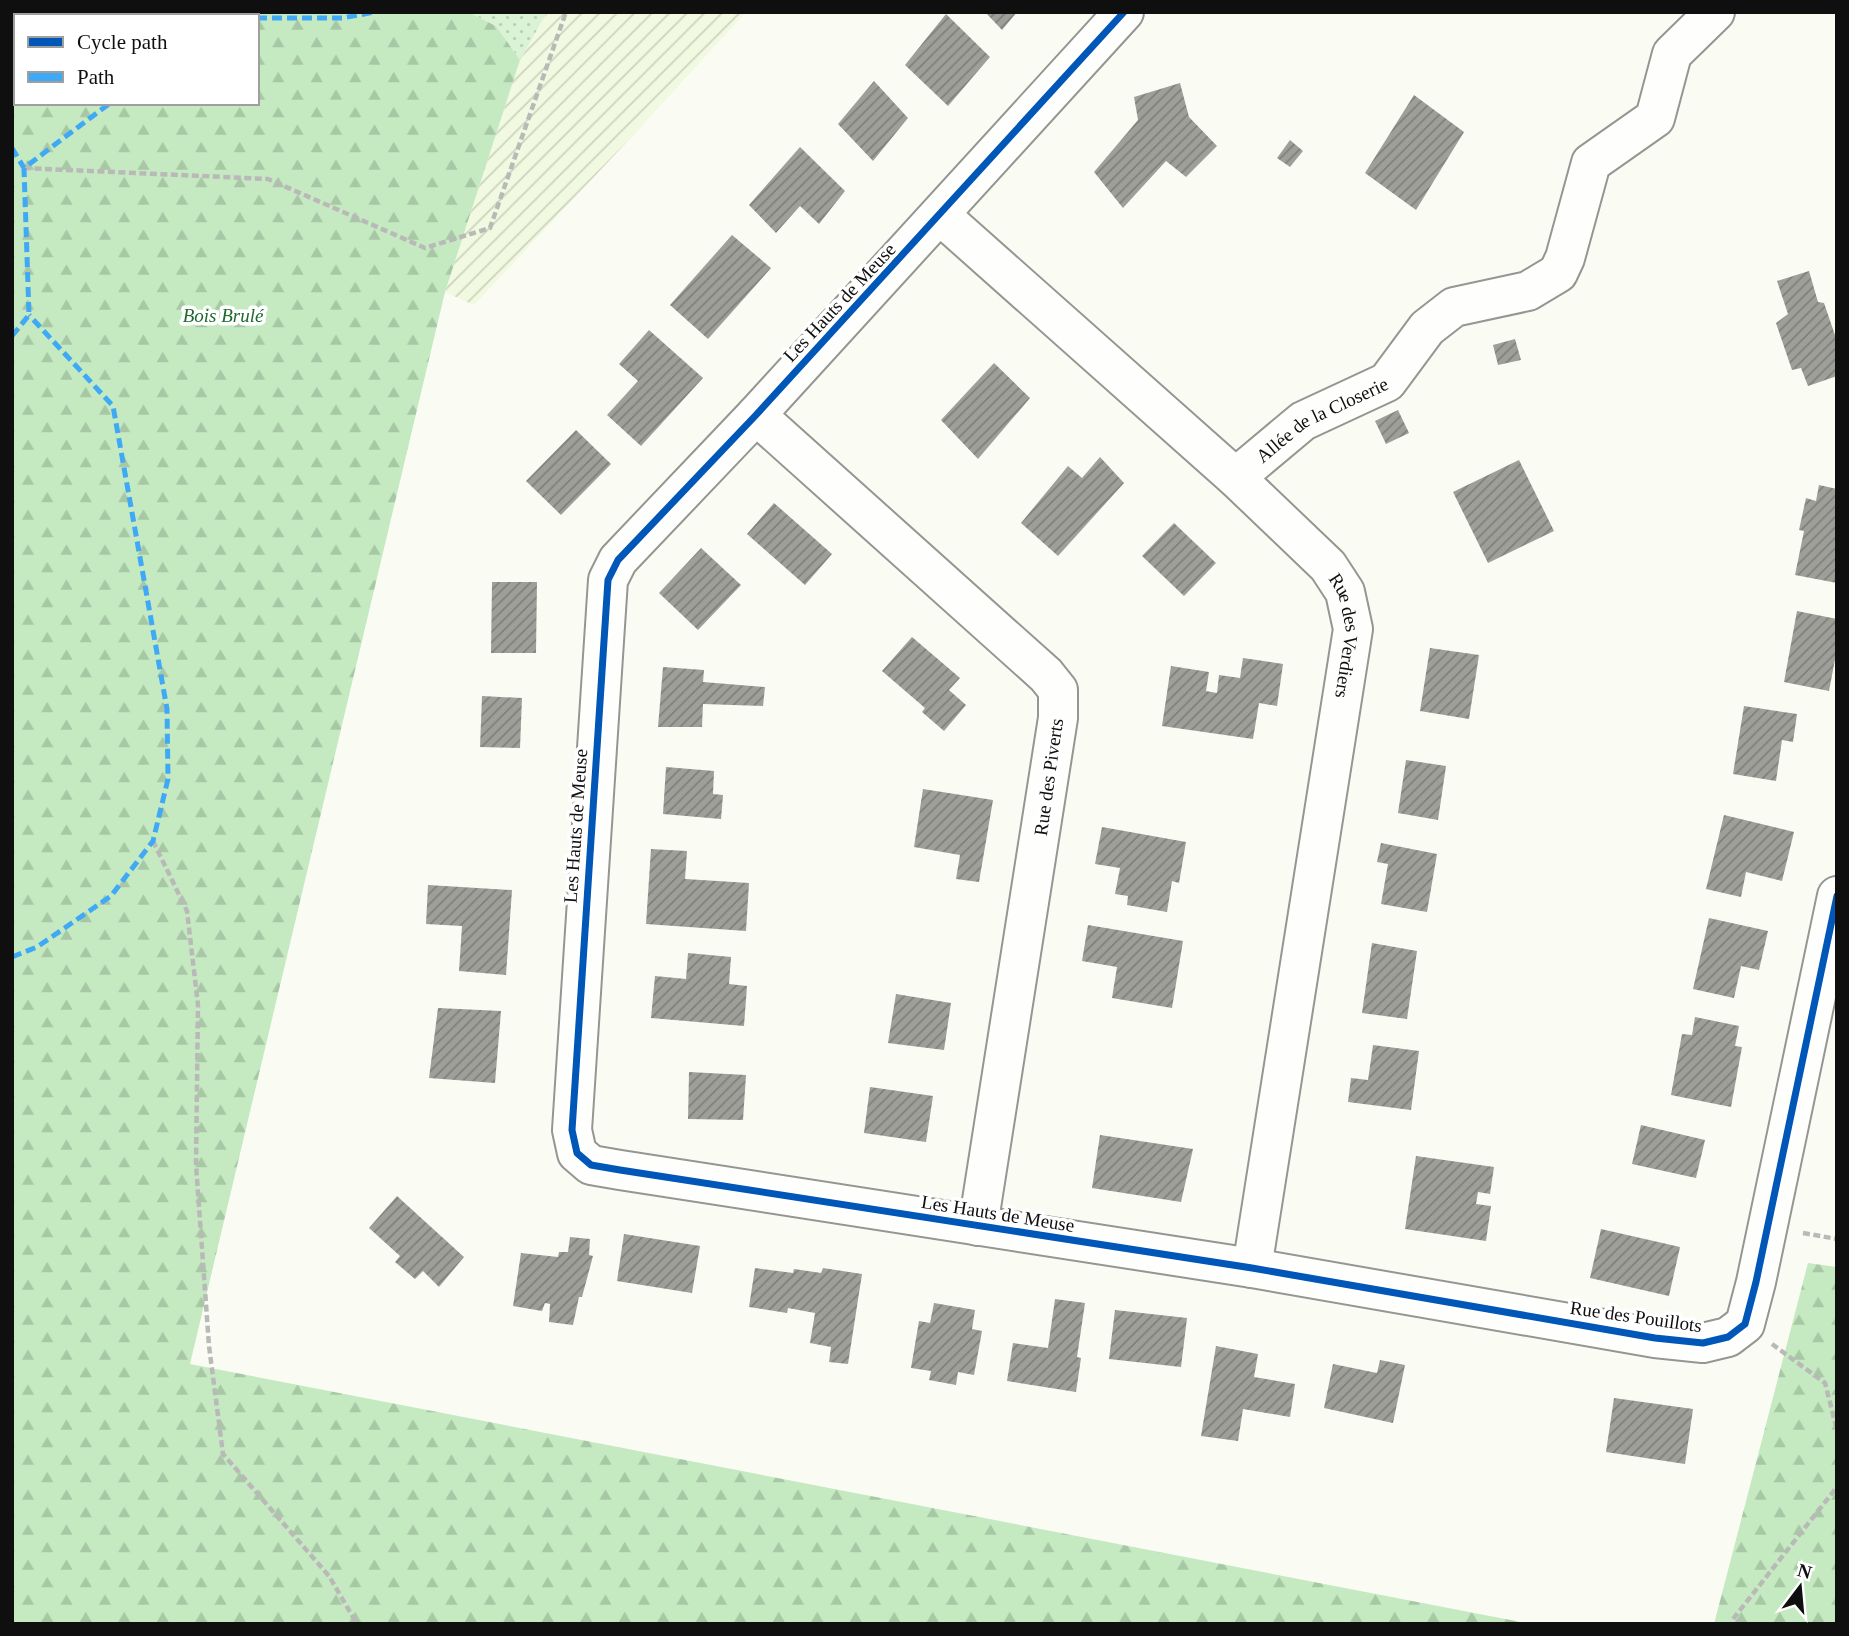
<svg xmlns="http://www.w3.org/2000/svg" width="1849" height="1636" font-family="'Times New Roman',serif">
  <defs>
    <pattern id="farmland-furrows" width="10" height="10" patternUnits="userSpaceOnUse" patternTransform="scale(1.75)"><rect width="10" height="10" fill="#f1f9e0"/><path d="M-1 1l2-2M0 10L10 0M9 11l2-2" fill="none" stroke="#cdd4bf"/></pattern>
    <pattern id="grass-dots" width="8" height="8" patternUnits="userSpaceOnUse" patternTransform="scale(1.75)"><rect width="8" height="8" fill="#d9f3d4"/><path d="M2 2h.1M6 6h.1" fill="none" stroke="#b9cfb5" stroke-width="1.8" stroke-linecap="round"/></pattern>
    <pattern id="forest-firs" width="22" height="20" patternUnits="userSpaceOnUse" patternTransform="scale(1.75)"><rect width="22" height="20" fill="#c5eac1"/><path d="M5 1l3.5 6h-7zM16 11l3.5 6h-7z" fill="#a8c8a5"/></pattern>
    <pattern id="building-hatch" width="6" height="6" patternUnits="userSpaceOnUse" patternTransform="scale(1.75)"><rect width="6" height="6" fill="#9f9f99"/><path d="M-1 1l2-2M0 6l6-6M5 7l2-2" fill="none" stroke="#80807b"/></pattern>
  </defs>
  <rect width="100%" height="100%" fill="#fafcf4"/>
  <!-- farmland -->
  <path fill="url(#farmland-furrows)" d="M 547,12 L 746,12 L 638,130 L 474,305 L 445,292 L 520,60 Z"/>
  <!-- grass -->
  <path fill="url(#grass-dots)" d="M 468,12 L 547,12 L 520,60 L 496,26 Z"/>
  <!-- forest -->
  <path fill="url(#forest-firs)" fill-rule="evenodd" d="M 12,12 L 468,12 L 496,26 L 520,60 L 445,292 L 190,1364 L 1531,1624 L 12,1624 ZM 16,16 L 257,16 L 257,103 L 16,103 Z
    M 1808,1263 L 1837,1267 L 1837,1624 L 1714,1624 Z"/>
  <!-- building -->
  <path fill="url(#building-hatch)" d="M 985,12 L 1017,12 L 1002,30 Z
    M 946,14 L 990,57 L 948,106 L 905,65 Z
    M 874,81 L 908,118 L 873,161 L 838,124 Z
    M 1180,83 L 1189,117 L 1217,146 L 1186,177 L 1166,161 L 1123,208 L 1094,172 L 1138,120 L 1134,97 Z
    M 1414,95 L 1464,132 L 1416,210 L 1365,173 Z
    M 1290,140 L 1303,151 L 1290,167 L 1277,158 Z
    M 800,147 L 845,191 L 819,224 L 800,206 L 776,233 L 749,205 Z
    M 732,235 L 771,268 L 708,339 L 670,305 Z
    M 1809,271 L 1818,302 L 1824,303 L 1837,341 L 1837,376 L 1808,386 L 1801,368 L 1792,370 L 1776,323 L 1788,314 L 1777,281 Z
    M 649,330 L 703,378 L 641,446 L 607,415 L 638,381 L 619,364 Z
    M 1515,339 L 1521,360 L 1498,365 L 1493,345 Z
    M 994,363 L 1030,398 L 978,459 L 941,420 Z
    M 1398,410 L 1409,433 L 1386,444 L 1375,421 Z
    M 576,430 L 611,464 L 561,515 L 526,481 Z
    M 1100,457 L 1124,483 L 1058,556 L 1021,523 L 1068,466 L 1082,478 Z
    M 1519,460 L 1554,531 L 1488,563 L 1453,492 Z
    M 1819,485 L 1837,489 L 1837,583 L 1795,575 L 1804,531 L 1799,530 L 1806,498 L 1816,501 Z
    M 774,503 L 832,554 L 805,585 L 747,534 Z
    M 1174,523 L 1216,563 L 1184,596 L 1142,556 Z
    M 701,548 L 741,585 L 698,630 L 659,593 Z
    M 492,582 L 537,582 L 536,653 L 491,653 Z
    M 1797,611 L 1837,619 L 1837,649 L 1829,691 L 1784,682 Z
    M 912,637 L 960,678 L 949,690 L 966,705 L 944,731 L 922,712 L 925,708 L 882,671 Z
    M 1430,648 L 1479,655 L 1469,719 L 1420,711 Z
    M 1243,658 L 1283,664 L 1277,706 L 1259,703 L 1253,739 L 1162,726 L 1171,666 L 1209,672 L 1206,691 L 1217,693 L 1219,675 L 1240,678 Z
    M 663,667 L 704,670 L 703,682 L 765,687 L 763,706 L 703,704 L 702,727 L 658,727 Z
    M 482,696 L 522,698 L 520,748 L 480,747 Z
    M 1744,706 L 1797,714 L 1793,742 L 1782,740 L 1776,781 L 1733,774 Z
    M 1406,760 L 1446,766 L 1438,820 L 1398,813 Z
    M 666,767 L 714,771 L 713,794 L 723,795 L 721,819 L 663,814 Z
    M 923,789 L 993,800 L 979,882 L 956,879 L 960,855 L 914,847 Z
    M 1724,815 L 1794,832 L 1782,881 L 1746,872 L 1741,897 L 1706,889 Z
    M 1102,827 L 1186,842 L 1179,883 L 1172,881 L 1167,912 L 1127,905 L 1128,896 L 1115,894 L 1120,868 L 1095,864 Z
    M 1381,843 L 1437,854 L 1427,912 L 1381,904 L 1388,864 L 1377,862 Z
    M 651,849 L 687,851 L 685,879 L 749,883 L 746,931 L 646,924 Z
    M 428,885 L 512,890 L 506,975 L 459,971 L 462,926 L 426,924 Z
    M 1709,918 L 1768,931 L 1759,970 L 1741,966 L 1734,998 L 1693,989 Z
    M 1088,925 L 1183,941 L 1172,1008 L 1112,998 L 1117,967 L 1082,961 Z
    M 1372,943 L 1417,951 L 1407,1019 L 1362,1013 Z
    M 688,953 L 731,957 L 729,984 L 747,986 L 744,1026 L 651,1018 L 655,976 L 686,979 Z
    M 896,994 L 951,1003 L 944,1050 L 888,1043 Z
    M 438,1008 L 501,1011 L 495,1083 L 429,1078 Z
    M 1695,1017 L 1739,1026 L 1735,1046 L 1742,1047 L 1731,1107 L 1671,1095 L 1682,1034 L 1692,1035 Z
    M 1373,1045 L 1419,1051 L 1411,1110 L 1348,1102 L 1351,1078 L 1368,1080 Z
    M 689,1072 L 746,1075 L 743,1120 L 688,1119 Z
    M 870,1087 L 933,1096 L 926,1142 L 864,1133 Z
    M 1641,1125 L 1705,1140 L 1696,1178 L 1632,1164 Z
    M 1100,1135 L 1193,1149 L 1181,1202 L 1092,1188 Z
    M 1416,1156 L 1494,1167 L 1490,1194 L 1478,1192 L 1476,1204 L 1491,1206 L 1486,1241 L 1405,1229 Z
    M 397,1196 L 464,1257 L 439,1287 L 423,1271 L 415,1279 L 395,1262 L 400,1256 L 369,1228 Z
    M 1601,1229 L 1680,1247 L 1669,1296 L 1590,1278 Z
    M 624,1234 L 700,1246 L 692,1293 L 617,1281 Z
    M 570,1237 L 590,1239 L 589,1255 L 593,1256 L 582,1297 L 579,1297 L 573,1325 L 549,1322 L 550,1304 L 545,1303 L 542,1311 L 513,1306 L 521,1253 L 558,1257 L 559,1252 L 568,1252 Z
    M 755,1268 L 793,1273 L 794,1269 L 821,1273 L 823,1268 L 862,1274 L 848,1364 L 829,1362 L 831,1347 L 810,1343 L 815,1313 L 788,1308 L 787,1313 L 749,1307 Z
    M 1055,1299 L 1085,1303 L 1077,1357 L 1081,1358 L 1076,1392 L 1007,1381 L 1013,1343 L 1048,1348 Z
    M 934,1303 L 975,1310 L 972,1329 L 982,1331 L 974,1375 L 958,1372 L 956,1385 L 929,1380 L 931,1371 L 911,1368 L 919,1321 L 930,1323 Z
    M 1115,1310 L 1187,1318 L 1181,1367 L 1109,1359 Z
    M 1216,1346 L 1258,1354 L 1254,1377 L 1295,1384 L 1290,1417 L 1243,1409 L 1238,1441 L 1201,1436 Z
    M 1380,1360 L 1405,1365 L 1393,1423 L 1324,1408 L 1333,1364 L 1377,1373 Z
    M 1614,1398 L 1693,1409 L 1685,1464 L 1606,1452 Z"/>
  <g fill="none" stroke-linecap="round" stroke-linejoin="round">
    <!-- street casing -->
    <g stroke="#959692" stroke-width="42">
      <g id="street">
        <path d="M 1124,12 L 756,415 L 618,560 L 608,580 L 572,1130 L 577,1153 L 591,1165 L 620,1170 L 1252,1268 L 1655,1338 L 1703,1343 L 1728,1337 L 1745,1324 L 1756,1282 L 1837,896"/>
        <path id="s1" d="M 940,215 L 1236,478 L 1328,566 L 1345,592 L 1353,629 L 1252,1268"/>
        <path d="M 756,415 L 1046,675 L 1058,690 L 1058,718 L 978,1226"/>
        <path id="s2" d="M 1236,478 L 1248,467 L 1303,421 L 1387,382 L 1427,328 L 1454,307 L 1528,291 L 1558,273 L 1565,258 L 1591,163 L 1655,118 L 1672,54 L 1715,12"/>
      </g>
    </g>
    <!-- path -->
    <path stroke="#b9b9b8" stroke-width="4.5" stroke-dasharray="7 3.5" stroke-linecap="butt" d="M 24,168 L 268,179 L 425,248 L 490,228 L 566,12
      M 153,841 L 187,911 L 198,1005 L 196,1165 L 209,1346 L 223,1454 L 329,1576 L 357,1624
      M 1803,1233 L 1837,1239
      M 1772,1344 L 1825,1383 L 1837,1430
      M 1742,1624 L 1733,1619 L 1837,1487"/>
    <!-- street -->
    <use href="#street" stroke="#fefffd" stroke-width="38"/>
    <!-- quiet -->
    <path stroke="#3fa9f5" stroke-width="5" stroke-dasharray="10 5" stroke-linecap="butt" d="M 257,18 L 342,18 L 375,12
      M 12,148 L 24,168
      M 12,336 L 29,315 L 24,168 L 110,103
      M 12,957 L 37,947 L 111,896 L 153,841 L 168,779 L 167,709 L 113,406 L 29,315"/>
    <!-- cycleway casing -->
    <g stroke="#fff" stroke-width="11">
      <path id="cycleway" d="M 1124,12 L 756,415 L 618,560 L 608,580 L 572,1130 L 577,1153 L 591,1165 L 620,1170 L 1252,1268 L 1655,1338 L 1703,1343 L 1728,1337 L 1745,1324 L 1756,1282 L 1837,896"/>
    </g>
    <!-- cycleway -->
    <use href="#cycleway" stroke="#0057b8" stroke-width="7"/>
  </g>
  <g text-anchor="middle" stroke-width="7" stroke-linejoin="round" paint-order="stroke">
    <!-- street labels -->
    <g font-size="19" fill="#0f0f0f" stroke="#fff">
      <text transform="translate(839 302) rotate(-47)" y="7">Les Hauts de Meuse</text>
      <text dy="7" stroke="none"><textPath href="#s2" startOffset="105">Allée de la Closerie</textPath></text>
      <text dy="7" stroke="none"><textPath href="#s1" startOffset="598">Rue des Verdiers</textPath></text>
      <text transform="translate(1048 777) rotate(-82)" y="7">Rue des Piverts</text>
      <text transform="translate(575 826) rotate(-86)" y="7">Les Hauts de Meuse</text>
      <text transform="translate(998 1213) rotate(9)" y="7">Les Hauts de Meuse</text>
      <text transform="translate(1636 1316) rotate(8)" y="7">Rue des Pouillots</text>
    </g>
    <!-- park labels -->
    <g font-size="19" font-style="italic" fill="#1d692e" stroke="#fff">
      <text x="223" y="322">Bois Brulé</text>
    </g>
  </g>
  <!-- border -->
  <rect width="1849" height="1636" fill="none" stroke="#0f0f0f" stroke-width="28"/>
  <!-- legend -->
  <rect x="14" y="14" width="245" height="91" fill="#ffffff" stroke="#9f9f9f" stroke-width="2"/>
  <rect x="28" y="37" width="35" height="10" fill="#0057b8" stroke="#9f9f9f" stroke-width="2"/>
  <text x="77" y="49" font-size="21" fill="#0f0f0f">Cycle path</text>
  <rect x="28" y="72" width="35" height="10" fill="#3fa9f5" stroke="#9f9f9f" stroke-width="2"/>
  <text x="77" y="84" font-size="21" fill="#0f0f0f">Path</text>
  <!-- north arrow -->
  <g transform="translate(1800 1587) rotate(16)" stroke="#ffffff" stroke-width="5" paint-order="stroke">
  <path d="M0-5L12 26L0 18L-12 26Z" fill="#0f0f0f"/>
  <text y="-10" font-size="19" font-weight="bold" text-anchor="middle" fill="#0f0f0f">N</text>
  </g>
</svg>
